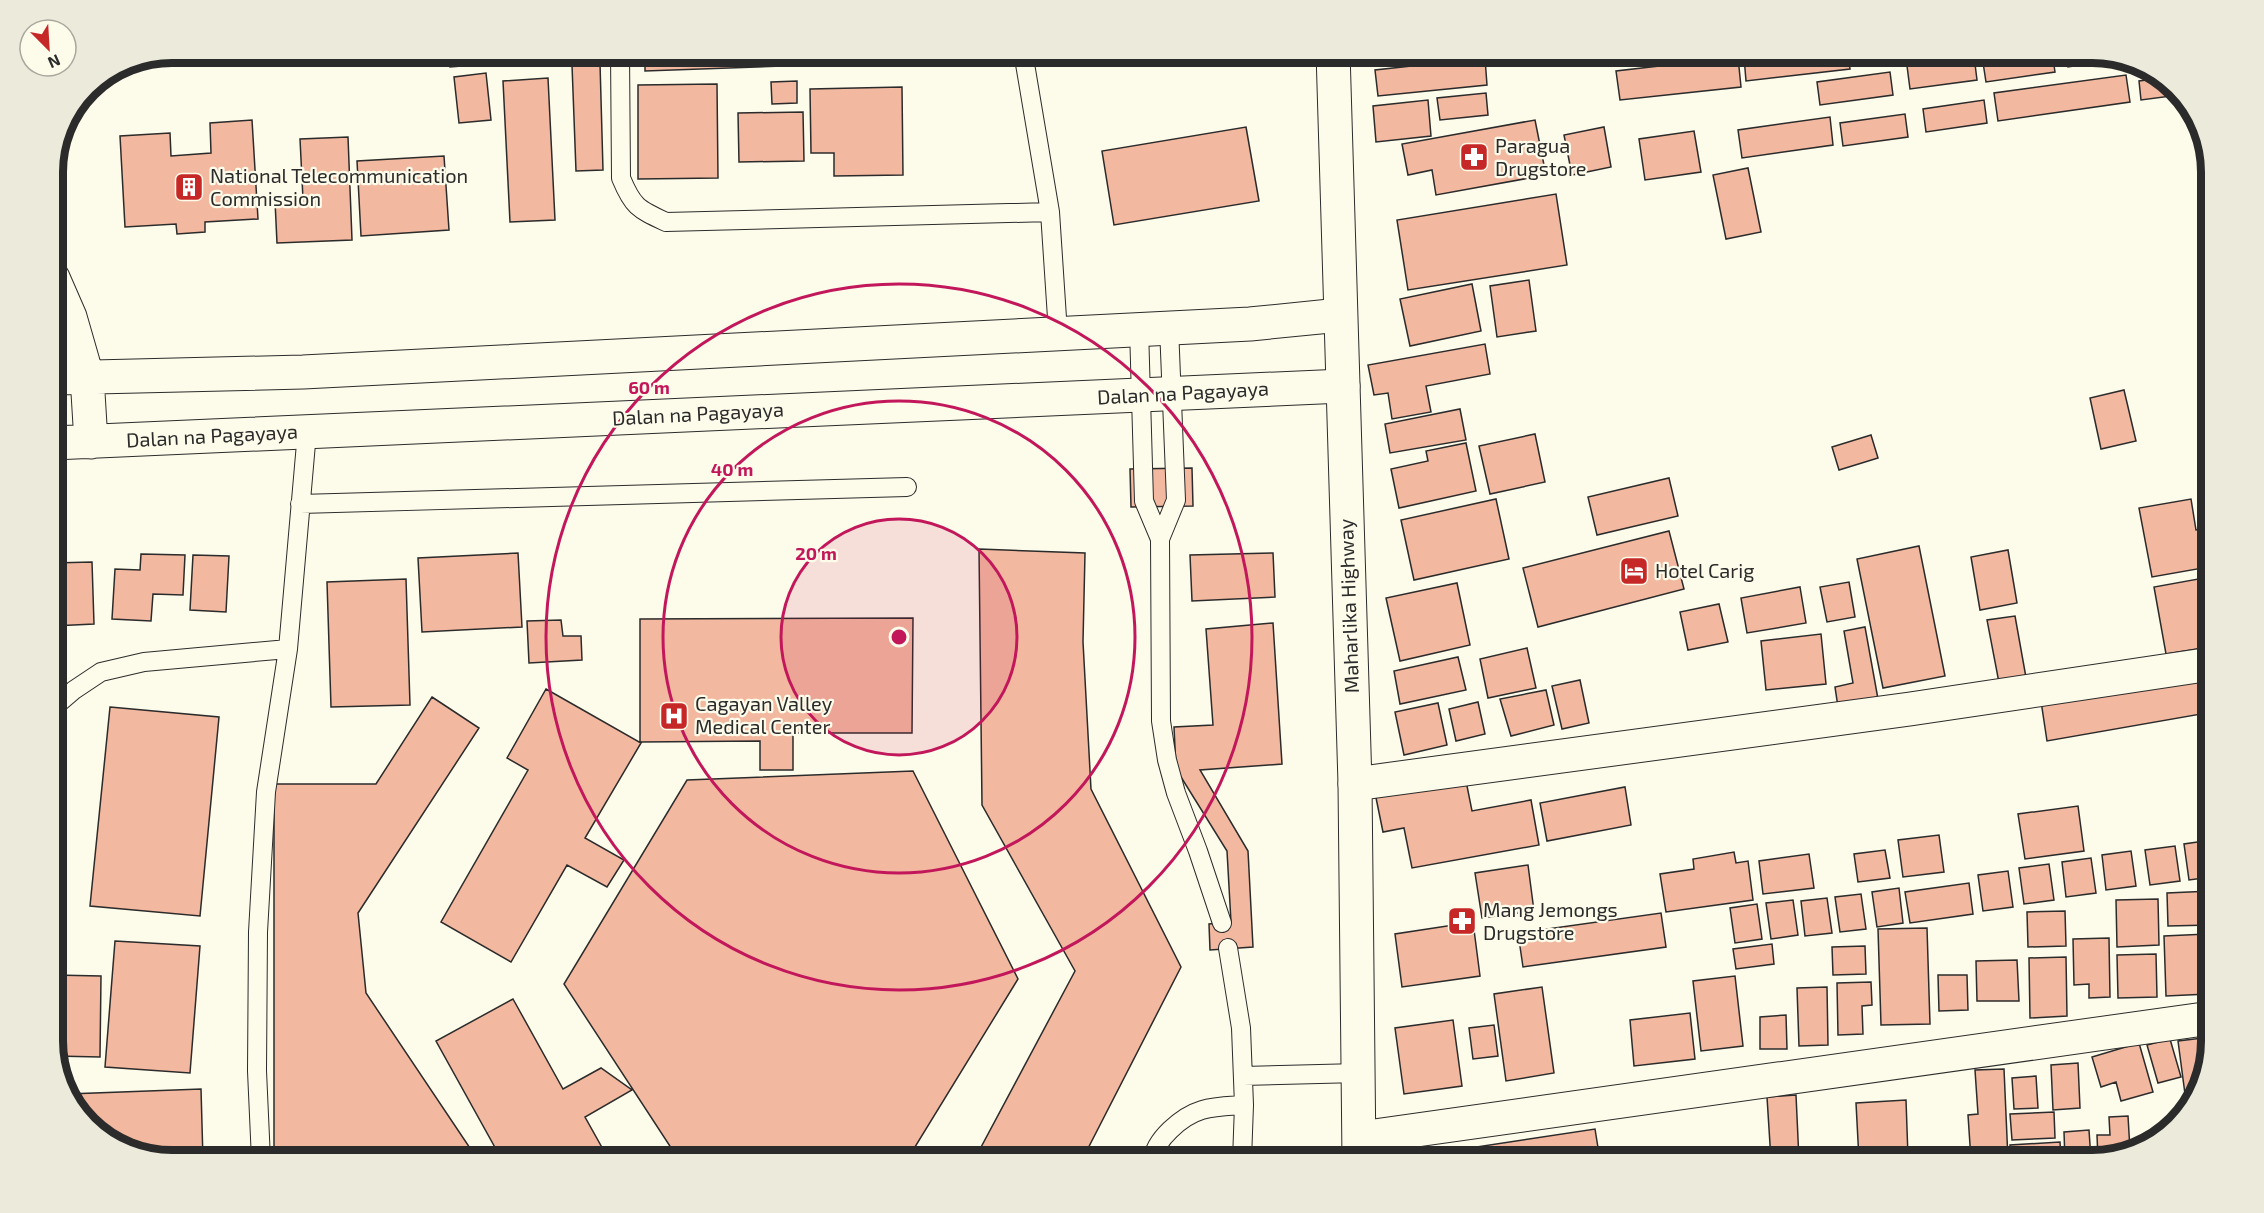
<svg xmlns="http://www.w3.org/2000/svg" width="2264" height="1213" font-family="'Exo 2',sans-serif">
  <rect width="100%" height="100%" fill="#fdfbea"/>
  <!-- building -->
  <path fill="#f2b8a0" stroke="#2b2b2b" stroke-width="1.5" d="M 449,52 L 512,52 L 513,62 L 450,67 Z
    M 515,52 L 596,52 L 596,55 L 515,61 Z
    M 645,52 L 782,52 L 782,66 L 645,71 Z
    M 1395,52 L 1466,52 L 1466,53 L 1395,60 Z
    M 1787,52 L 1848,52 L 1850,69 L 1746,81 L 1744,57 Z
    M 2010,52 L 2052,52 L 2055,72 L 1986,82 L 1982,56 Z
    M 2066,52 L 2092,52 L 2121,59 L 2068,67 Z
    M 1974,56 L 1977,80 L 1910,89 L 1907,66 Z
    M 1738,57 L 1741,87 L 1620,100 L 1616,71 Z
    M 1485,58 L 1487,85 L 1378,96 L 1375,70 Z
    M 600,63 L 603,170 L 576,171 L 572,65 Z
    M 1890,72 L 1893,95 L 1820,105 L 1817,82 Z
    M 486,73 L 491,120 L 459,123 L 454,77 Z
    M 2126,75 L 2130,102 L 1998,121 L 1994,93 Z
    M 548,78 L 555,220 L 510,222 L 503,81 Z
    M 2161,78 L 2179,95 L 2141,100 L 2139,81 Z
    M 797,81 L 797,103 L 772,104 L 771,82 Z
    M 717,84 L 718,178 L 638,179 L 638,85 Z
    M 902,87 L 903,175 L 834,176 L 834,153 L 811,153 L 810,89 Z
    M 1486,93 L 1488,115 L 1440,120 L 1437,98 Z
    M 1428,100 L 1431,136 L 1376,142 L 1373,106 Z
    M 1984,100 L 1987,123 L 1926,132 L 1923,109 Z
    M 803,112 L 804,161 L 739,162 L 738,113 Z
    M 1905,114 L 1908,137 L 1843,146 L 1840,123 Z
    M 1830,117 L 1833,145 L 1742,158 L 1738,130 Z
    M 252,120 L 258,219 L 205,222 L 205,232 L 177,234 L 176,224 L 125,227 L 120,136 L 170,133 L 171,156 L 211,153 L 210,123 Z
    M 1535,120 L 1546,175 L 1436,195 L 1432,170 L 1408,175 L 1402,144 Z
    M 1246,127 L 1259,201 L 1114,225 L 1102,151 Z
    M 1604,127 L 1611,167 L 1572,175 L 1564,135 Z
    M 1694,131 L 1701,172 L 1645,180 L 1639,139 Z
    M 348,137 L 352,240 L 277,243 L 275,201 L 303,199 L 300,139 Z
    M 444,156 L 449,230 L 361,236 L 357,161 Z
    M 1748,168 L 1761,232 L 1726,239 L 1713,175 Z
    M 1556,194 L 1567,265 L 1408,290 L 1397,220 Z
    M 1529,280 L 1536,331 L 1497,337 L 1490,286 Z
    M 1472,284 L 1481,331 L 1410,346 L 1400,299 Z
    M 1485,344 L 1490,374 L 1426,386 L 1431,412 L 1392,419 L 1388,393 L 1374,395 L 1368,365 Z
    M 2124,390 L 2136,441 L 2101,449 L 2090,398 Z
    M 1460,409 L 1466,440 L 1390,453 L 1385,424 Z
    M 1535,434 L 1545,482 L 1490,494 L 1479,446 Z
    M 1871,435 L 1878,458 L 1839,470 L 1832,447 Z
    M 1466,443 L 1476,491 L 1399,508 L 1391,469 L 1428,461 L 1426,451 Z
    M 1192,468 L 1193,506 L 1131,507 L 1130,469 Z
    M 1669,478 L 1678,516 L 1597,535 L 1588,497 Z
    M 1496,499 L 1509,559 L 1414,580 L 1401,520 Z
    M 2191,499 L 2196,530 L 2211,528 L 2211,556 L 2201,558 L 2203,568 L 2152,577 L 2139,508 Z
    M 1669,531 L 1684,589 L 1538,627 L 1523,568 Z
    M 1919,546 L 1945,676 L 1883,688 L 1857,559 Z
    M 979,549 L 1085,553 L 1083,642 L 1091,789 L 1181,967 L 1082,1160 L 979,1160 L 979,1151 L 1075,971 L 982,805 Z
    M 2008,550 L 2017,603 L 1980,610 L 1971,557 Z
    M 518,553 L 522,627 L 422,632 L 418,558 Z
    M 1273,553 L 1275,597 L 1192,601 L 1190,555 Z
    M 141,554 L 185,555 L 183,595 L 153,594 L 151,621 L 112,619 L 115,569 L 140,570 Z
    M 193,555 L 229,556 L 226,612 L 190,610 Z
    M 92,562 L 94,624 L 53,626 L 53,563 Z
    M 406,579 L 410,705 L 331,707 L 327,582 Z
    M 2198,579 L 2209,647 L 2166,654 L 2154,587 Z
    M 1849,582 L 1855,617 L 1827,622 L 1820,587 Z
    M 1457,583 L 1470,645 L 1400,661 L 1386,598 Z
    M 1800,587 L 1806,623 L 1747,633 L 1741,598 Z
    M 1719,604 L 1728,642 L 1688,650 L 1680,612 Z
    M 2015,616 L 2027,683 L 2000,688 L 1987,620 Z
    M 913,618 L 912,733 L 793,733 L 793,770 L 760,770 L 760,741 L 640,742 L 640,619 Z
    M 561,620 L 563,636 L 581,636 L 582,660 L 529,663 L 527,621 Z
    M 1273,623 L 1282,764 L 1200,770 L 1248,851 L 1253,947 L 1210,950 L 1209,924 L 1231,922 L 1227,851 L 1176,769 L 1174,727 L 1213,725 L 1206,629 Z
    M 1865,627 L 1878,699 L 1838,707 L 1835,687 L 1853,683 L 1844,631 Z
    M 1821,634 L 1826,684 L 1766,690 L 1761,641 Z
    M 1527,648 L 1536,688 L 1488,698 L 1480,659 Z
    M 1458,657 L 1466,690 L 1400,704 L 1394,671 Z
    M 2200,673 L 2207,713 L 2047,741 L 2041,701 Z
    M 1580,680 L 1589,723 L 1562,729 L 1552,686 Z
    M 546,689 L 641,743 L 585,838 L 624,860 L 607,887 L 567,865 L 511,962 L 441,922 L 528,770 L 507,758 Z
    M 1546,690 L 1554,725 L 1511,736 L 1500,699 Z
    M 432,697 L 479,728 L 358,913 L 366,993 L 478,1160 L 401,1160 L 399,1157 L 274,1158 L 274,784 L 376,784 Z
    M 1478,702 L 1485,734 L 1456,741 L 1449,709 Z
    M 1438,703 L 1447,745 L 1404,755 L 1395,712 Z
    M 110,707 L 219,717 L 200,916 L 90,906 Z
    M 913,771 L 1018,979 L 907,1160 L 679,1160 L 564,984 L 687,780 Z
    M 1464,771 L 1472,811 L 1531,800 L 1539,845 L 1412,868 L 1404,828 L 1383,832 L 1374,788 Z
    M 1625,787 L 1631,825 L 1547,841 L 1540,803 Z
    M 2078,806 L 2084,851 L 2025,859 L 2018,814 Z
    M 1939,835 L 1944,872 L 1903,877 L 1898,840 Z
    M 2211,840 L 2211,877 L 2189,880 L 2184,844 Z
    M 2175,846 L 2180,881 L 2150,885 L 2145,850 Z
    M 1885,850 L 1890,878 L 1858,882 L 1854,854 Z
    M 2131,851 L 2136,886 L 2106,890 L 2102,855 Z
    M 1734,852 L 1736,863 L 1748,861 L 1753,900 L 1666,912 L 1660,874 L 1694,869 L 1693,859 Z
    M 1809,854 L 1814,888 L 1763,894 L 1759,861 Z
    M 2091,858 L 2096,893 L 2066,897 L 2062,862 Z
    M 2049,864 L 2054,900 L 2024,904 L 2019,868 Z
    M 1528,865 L 1534,911 L 1482,918 L 1475,873 Z
    M 2008,871 L 2013,907 L 1983,911 L 1978,875 Z
    M 1969,883 L 1973,914 L 1910,923 L 1905,892 Z
    M 1899,888 L 1903,923 L 1877,927 L 1872,892 Z
    M 2211,891 L 2211,925 L 2168,926 L 2167,893 Z
    M 1861,894 L 1866,929 L 1840,932 L 1835,897 Z
    M 1827,898 L 1832,933 L 1805,936 L 1801,901 Z
    M 2158,899 L 2159,945 L 2117,947 L 2116,900 Z
    M 1793,900 L 1798,935 L 1771,939 L 1766,903 Z
    M 1757,904 L 1762,939 L 1735,943 L 1730,908 Z
    M 2065,911 L 2066,946 L 2028,947 L 2027,912 Z
    M 1661,913 L 1666,947 L 1523,967 L 1518,933 Z
    M 1473,922 L 1480,976 L 1402,987 L 1395,934 Z
    M 1927,928 L 1930,1024 L 1881,1025 L 1878,929 Z
    M 2207,934 L 2208,994 L 2166,996 L 2164,936 Z
    M 2109,938 L 2110,997 L 2089,998 L 2089,984 L 2074,985 L 2073,939 Z
    M 115,941 L 200,946 L 190,1073 L 105,1067 Z
    M 1772,944 L 1774,964 L 1736,969 L 1733,949 Z
    M 1865,946 L 1866,974 L 1833,975 L 1832,947 Z
    M 2156,954 L 2157,997 L 2118,998 L 2117,955 Z
    M 2066,957 L 2067,1016 L 2030,1018 L 2029,958 Z
    M 2017,960 L 2019,1001 L 1977,1001 L 1976,961 Z
    M 53,975 L 101,976 L 100,1057 L 55,1056 L 53,1049 Z
    M 1938,975 L 1967,975 L 1968,1010 L 1939,1011 Z
    M 1735,976 L 1743,1046 L 1701,1051 L 1693,981 Z
    M 1871,982 L 1872,1005 L 1862,1006 L 1863,1034 L 1838,1035 L 1837,983 Z
    M 1542,987 L 1554,1073 L 1506,1081 L 1494,994 Z
    M 1827,987 L 1828,1045 L 1799,1046 L 1797,988 Z
    M 513,999 L 563,1089 L 601,1068 L 632,1090 L 585,1117 L 609,1160 L 502,1160 L 436,1041 Z
    M 1690,1013 L 1695,1059 L 1634,1066 L 1630,1020 Z
    M 1786,1015 L 1787,1049 L 1760,1049 L 1760,1017 Z
    M 1453,1020 L 1462,1086 L 1404,1094 L 1395,1028 Z
    M 1494,1025 L 1498,1056 L 1473,1059 L 1469,1028 Z
    M 2211,1037 L 2199,1092 L 2185,1094 L 2178,1041 Z
    M 2170,1039 L 2181,1077 L 2158,1083 L 2147,1045 Z
    M 2139,1043 L 2153,1092 L 2121,1101 L 2116,1082 L 2101,1087 L 2092,1057 Z
    M 2078,1063 L 2080,1108 L 2053,1110 L 2051,1065 Z
    M 2004,1069 L 2008,1160 L 1971,1160 L 1968,1115 L 1978,1114 L 1975,1070 Z
    M 2036,1076 L 2038,1108 L 2014,1109 L 2012,1078 Z
    M 201,1089 L 203,1160 L 172,1160 L 119,1148 L 72,1107 L 68,1094 Z
    M 1796,1095 L 1799,1160 L 1771,1160 L 1767,1097 Z
    M 1906,1100 L 1908,1157 L 1859,1160 L 1856,1103 Z
    M 2054,1112 L 2055,1138 L 2012,1140 L 2010,1114 Z
    M 2128,1116 L 2130,1150 L 2098,1159 L 2097,1135 L 2110,1135 L 2109,1117 Z
    M 1595,1129 L 1600,1160 L 1411,1160 L 1410,1157 Z
    M 2089,1130 L 2091,1160 L 2065,1160 L 2064,1132 Z
    M 2060,1142 L 2061,1160 L 2011,1160 L 2010,1145 Z"/>
  <g fill="none" stroke-linecap="round" stroke-linejoin="round">
    <!-- service casing -->
    <g stroke="#2b2b2b" stroke-width="20">
      <path id="service" d="M 620,52 L 621,178 C 633,207 638,209 666,222 L 1050,212
        M 1023,52 L 1050,212 L 1058,333
        M 1139,328 L 1144,501 L 1160,539 L 1161,721 L 1167,760 L 1176,793 L 1198,851 L 1222,923
        M 300,504 L 907,487
        M 1160,539 L 1176,500 L 1169,327
        M 53,708 L 74,690 L 101,672 L 144,662 L 288,649
        M 1228,948 L 1241,1028 L 1244,1105 L 1242,1160
        M 1243,1076 L 1359,1073
        M 261,1160 L 257,1071 L 258,932 L 266,792 L 288,649 L 307,432
        M 1153,1160 C 1154,1140 1182,1116 1202,1110 C 1215,1106 1231,1106 1244,1105"/>
    </g>
    <!-- minor casing -->
    <g stroke="#2b2b2b" stroke-width="35">
      <path id="minor" d="M 53,278 L 70,317 L 87,376 L 91,442
        M 53,378 L 303,372 L 1250,324 L 1340,315
        M 53,443 L 1343,386
        M 1355,784 L 1910,709 L 2211,664
        M 1360,1138 L 2211,1018"/>
    </g>
    <!-- trunk casing -->
    <g stroke="#2b2b2b" stroke-width="35">
      <path id="trunk" d="M 1333,52 L 1355,784 L 1359,1160"/>
    </g>
    <!-- service -->
    <use href="#service" stroke="#fdfbea" stroke-width="18"/>
    <!-- minor -->
    <use href="#minor" stroke="#fdfbea" stroke-width="33"/>
    <!-- trunk -->
    <use href="#trunk" stroke="#fdfbea" stroke-width="33"/>
  </g>
  <!-- distance rings -->
  <circle cx="899" cy="637" r="118" fill="#c2185b" fill-opacity=".12"/>
  <g fill="none" stroke="#c2185b" stroke-width="3">
    <circle cx="899" cy="637" r="118"/>
    <circle cx="899" cy="637" r="236"/>
    <circle cx="899" cy="637" r="353"/>
  </g>
  <!-- icons -->
  <defs>
    <g id="pharmacy-square" transform="scale(1.5)"><rect x="-9" y="-9" width="18" height="18" rx="4" fill="#c62828" stroke="#fdfbea"/><path d="M-2-6h4v4h4v4h-4v4h-4v-4h-4v-4h4Z" fill="#fff"/></g>
    <g id="building-square" transform="scale(1.5)"><rect x="-9" y="-9" width="18" height="18" rx="4" fill="#c62828" stroke="#fdfbea"/><path d="M-4-6H4V6H1V3H-1V6H-4ZM-2.5-4.3h1.7v1.8h-1.7ZM.8-4.3h1.7v1.8H.8ZM-2.5-1h1.7V.8h-1.7ZM.8-1h1.7V.8H.8Z" fill="#fff"/></g>
    <g id="hotel-square" transform="scale(1.5)"><rect x="-9" y="-9" width="18" height="18" rx="4" fill="#c62828" stroke="#fdfbea"/><path d="M-6-4.5h1.5V1H6V5H4.5V3h-9V5H-6ZM-4 0a1.8 1.8 0 1 1 3.6 0ZM.5 0V-2.5h3Q6-2.5 6 0Z" fill="#fff"/></g>
    <g id="hospital-square" transform="scale(1.5)"><rect x="-9" y="-9" width="18" height="18" rx="4" fill="#c62828" stroke="#fdfbea"/><path d="M-5-5h3v3.5h4V-5h3V5h-3V1.5h-4V5h-3Z" fill="#fff"/></g>
  </defs>
  <g fill-rule="evenodd">
    <use href="#pharmacy-square" x="1474" y="157"/>
    <use href="#building-square" x="189" y="187"/>
    <use href="#hotel-square" x="1634" y="571"/>
    <use href="#hospital-square" x="674" y="716"/>
    <use href="#pharmacy-square" x="1462" y="921"/>
  </g>
  <g text-anchor="middle" stroke-width="4.5" stroke-linejoin="round" paint-order="stroke">
    <!-- poi labels -->
    <g font-size="20" fill="#2b2b2b" stroke="#fdfbea" text-anchor="start">
      <text x="1495" y="153">Paragua<tspan x="1495" dy="23">Drugstore</tspan></text>
      <text x="210" y="183">National Telecommunication<tspan x="210" dy="23">Commission</tspan></text>
      <text x="1655" y="578">Hotel Carig</text>
      <text x="695" y="711">Cagayan Valley<tspan x="695" dy="23">Medical Center</tspan></text>
      <text x="1483" y="917">Mang Jemongs<tspan x="1483" dy="23">Drugstore</tspan></text>
    </g>
    <!-- street labels -->
    <g font-size="20" fill="#2b2b2b" stroke="#fdfbea">
      <text transform="translate(1183 393) rotate(-3)" y="7">Dalan na Pagayaya</text>
      <text transform="translate(698 414) rotate(-3)" y="7">Dalan na Pagayaya</text>
      <text transform="translate(212 436) rotate(-3)" y="7">Dalan na Pagayaya</text>
      <text transform="translate(1349 606) rotate(-92)" y="7">Maharlika Highway</text>
    </g>
  </g>
  <!-- crop -->
  <path d="M0 0H2264V1213H0ZM172 63H2092A109 109 0 0 1 2201 172V1041A109 109 0 0 1 2092 1150H172A109 109 0 0 1 63 1041V172A109 109 0 0 1 172 63Z" fill="#eceadb" fill-rule="evenodd"/>
  <path fill="none" stroke="#2b2b2b" stroke-width="8" d="M172 63H2092A109 109 0 0 1 2201 172V1041A109 109 0 0 1 2092 1150H172A109 109 0 0 1 63 1041V172A109 109 0 0 1 172 63Z"/>
  <circle cx="899" cy="637" r="9" fill="#c2185b" stroke="#fdfbea" stroke-width="3"/>
  <g font-size="18" text-anchor="middle" font-weight="bold" fill="#c2185b" stroke="#fdfbea" stroke-width="4.5" stroke-linejoin="round" paint-order="stroke">
    <text x="649" y="394">60 m</text>
    <text x="732" y="476">40 m</text>
    <text x="816" y="560">20 m</text>
  </g>
  <!-- north arrow -->
  <g transform="translate(48 48) rotate(156)"><circle r="28" fill="#fdfbea" stroke="#a9a89e" stroke-width="1.5"/>
  <path d="M0-4.5L10 22L0 15L-10 22Z" fill="#c62828"/>
  <text y="-9" font-size="16" font-weight="bold" text-anchor="middle" fill="#2b2b2b">N</text>
  </g>
</svg>
